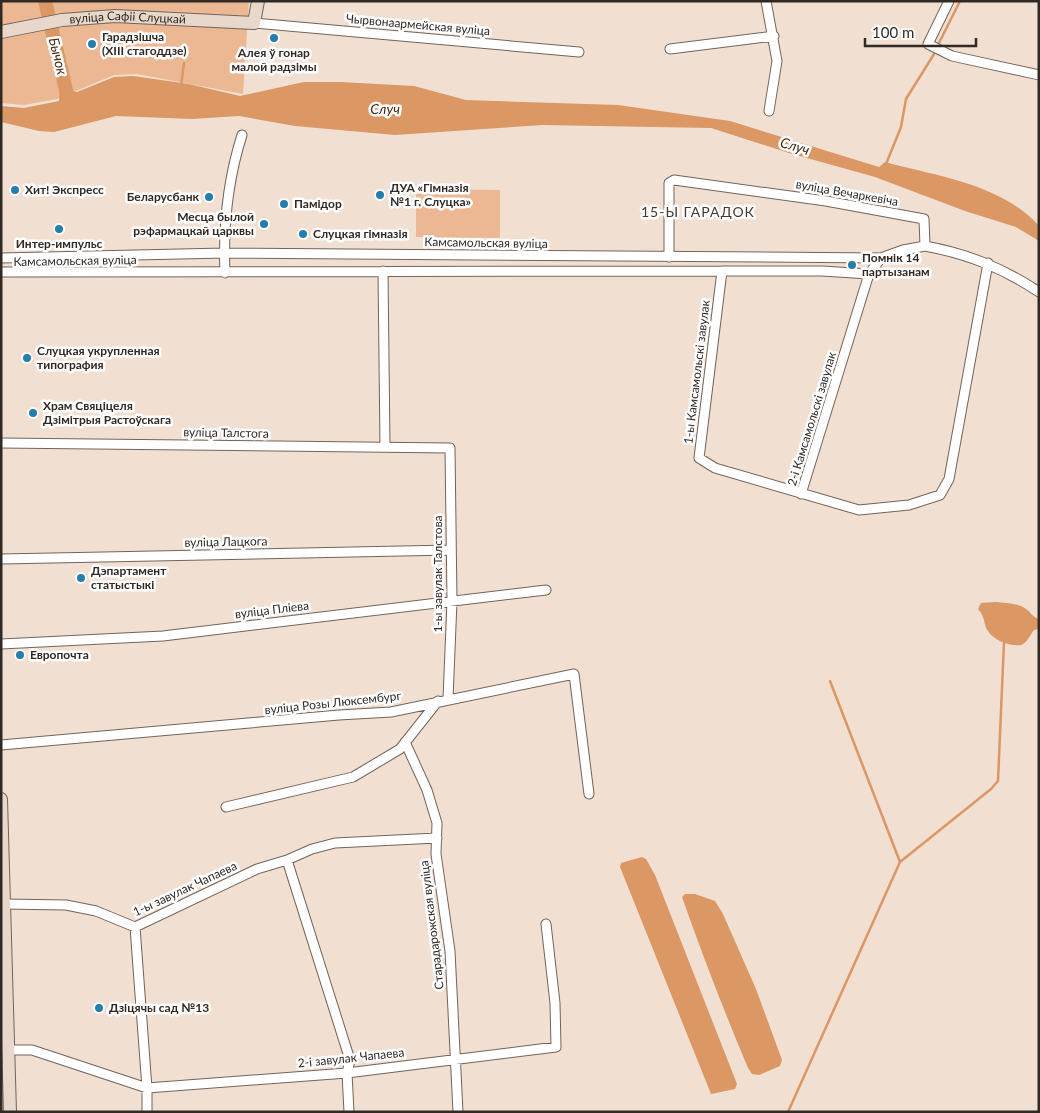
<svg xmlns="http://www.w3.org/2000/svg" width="1040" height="1113" font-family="Lato,sans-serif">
  <rect width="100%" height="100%" fill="#f1dfd2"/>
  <!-- green -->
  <path fill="#ecb893" d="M 1,1 L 249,1 L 243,94 L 137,74 L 114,75 L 57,99 L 24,105 L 1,103 Z
    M 416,189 L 500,190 L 500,238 L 416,237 Z"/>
  <!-- water -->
  <path fill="#db9764" d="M 133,76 L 189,84 L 240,96 L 304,82 L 341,82 L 414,86 L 466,100 L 618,105 L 730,121 L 879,167 L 885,162 C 936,176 1002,184 1039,226 L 1039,241 L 1016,227 L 965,211 L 875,177 L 789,153 L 711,128 L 543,125 L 395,135 L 295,126 L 239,116 L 192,119 L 116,116 L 54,132 L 39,131 L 1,122 L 1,106 L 24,108 L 59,101 L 60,86 L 69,84 L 73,91 L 77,92 L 114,77 Z
    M 996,602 C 1005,603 1018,603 1026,609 C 1031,612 1032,617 1039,619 L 1039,629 L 1034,630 C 1030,635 1027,643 1021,645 C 1011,647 993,640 988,631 C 983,624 986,618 978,609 L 981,603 Z
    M 642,857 L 646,859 L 655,875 L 737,1084 L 735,1089 L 711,1094 L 620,867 L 621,863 Z
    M 685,894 L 695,894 L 715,901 L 723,914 L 756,989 L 782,1060 L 780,1066 L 759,1075 L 752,1074 L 748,1068 C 724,1011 702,954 682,897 Z"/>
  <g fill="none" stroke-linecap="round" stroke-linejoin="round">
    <!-- stream -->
    <path stroke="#db9764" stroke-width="2.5" d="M 938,45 L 960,1
      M 181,86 L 184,63
      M 886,164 L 901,127 L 906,99 L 934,54
      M 830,681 L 900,862
      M 788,1112 L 900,862 L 991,789 L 998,781 L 1004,642"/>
    <!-- river -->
    <path stroke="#db9764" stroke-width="14" d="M 45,1 L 69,103"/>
    <!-- street casing -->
    <g stroke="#736459" stroke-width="11">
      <path id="street" d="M 766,1 L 777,61 L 769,111
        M 949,1 L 928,44 L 952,56 L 1039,75
        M 254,23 L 579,52
        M 670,49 L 774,36
        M 669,257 L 669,183 L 674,180 L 826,201 L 924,219 L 925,246 C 968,254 1003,268 1039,292
        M 1,258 L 225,253 L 881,258 L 903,250 L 925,246
        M 383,271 L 385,447
        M 722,271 L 699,458 L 715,468 L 859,510 L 909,505 L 940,495 L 949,479 L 988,263
        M 1,272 L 722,271 L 822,271 L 869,274
        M 225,273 C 223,227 228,179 242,135
        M 1,443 L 450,448 L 452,601 L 448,699
        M 801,494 L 869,274 L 881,258
        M 1,559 L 451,550
        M 1,644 L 163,636 L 546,590
        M 405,742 L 427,790 L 437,823 L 436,854 L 450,951 L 458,1112
        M 1,745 L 339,715 L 391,712 L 574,674 L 589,794
        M 226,807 L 353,777 L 400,749 L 438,701
        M 287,860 L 350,1060 L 347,1073 L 349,1112
        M 4,904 L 66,905 L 96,911 L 135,927 L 257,869 L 287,860 L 312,849 L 335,843 L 437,838
        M 135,927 L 147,1088 L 147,1112
        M 8,1050 L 32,1050 L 147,1088 L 347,1073 L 556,1047 L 555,1003 L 546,924"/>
    </g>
    <!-- secondary casing -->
    <g stroke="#736459" stroke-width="14">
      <g id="secondary">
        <path id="s1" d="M 1,32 L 62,20 L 115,16 L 254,23 L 258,1"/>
        <path d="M 1,799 L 10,1112"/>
      </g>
    </g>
    <!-- street -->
    <use href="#street" stroke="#fff" stroke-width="9"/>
    <!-- secondary -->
    <use href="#secondary" stroke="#e8d8cb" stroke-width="12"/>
  </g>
  <!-- markers -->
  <g fill="#267ead" stroke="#fff" stroke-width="2">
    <circle cx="274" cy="38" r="5"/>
    <circle cx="92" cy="44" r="5"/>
    <circle cx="15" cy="190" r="5"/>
    <circle cx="380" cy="195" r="5"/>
    <circle cx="209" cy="197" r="5"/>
    <circle cx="284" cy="204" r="5"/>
    <circle cx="264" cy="224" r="5"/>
    <circle cx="59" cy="229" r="5"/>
    <circle cx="303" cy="234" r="5"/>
    <circle cx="852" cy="265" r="5"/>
    <circle cx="27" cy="358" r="5"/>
    <circle cx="33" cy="413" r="5"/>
    <circle cx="81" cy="578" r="5"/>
    <circle cx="20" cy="655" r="5"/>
    <circle cx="99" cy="1008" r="5"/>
  </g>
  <g text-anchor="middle" stroke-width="5" stroke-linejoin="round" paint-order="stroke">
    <!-- street labels -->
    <g font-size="12" fill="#302924" stroke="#fff">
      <text dy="4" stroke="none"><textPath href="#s1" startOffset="128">вуліца Сафіі Слуцкай</textPath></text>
      <text transform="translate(418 25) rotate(5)" y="4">Чырвонаармейская вуліца</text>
      <text transform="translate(847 193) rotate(10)" y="4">вуліца Вечаркевіча</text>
      <text transform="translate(486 243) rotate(1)" y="4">Камсамольская вуліца</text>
      <text transform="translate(75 261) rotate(-1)" y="4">Камсамольская вуліца</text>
      <text transform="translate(697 372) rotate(-83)" y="4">1-ы Камсамольскі завулак</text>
      <text transform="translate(812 419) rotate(-73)" y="4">2-і Камсамольскі завулак</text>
      <text transform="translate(226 433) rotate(1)" y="4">вуліца Талстога</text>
      <text transform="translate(226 542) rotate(-1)" y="4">вуліца Лацкога</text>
      <text transform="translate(438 574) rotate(-90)" y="4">1-ы завулак Талстова</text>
      <text transform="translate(272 610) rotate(-7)" y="4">вуліца Пліева</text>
      <text transform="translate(333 703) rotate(-6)" y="4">вуліца Розы Люксембург</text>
      <text transform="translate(185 889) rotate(-25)" y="4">1-ы завулак Чапаева</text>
      <text transform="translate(432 925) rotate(-97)" y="4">Старадарожская вуліца</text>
      <text transform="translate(351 1058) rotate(-6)" y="4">2-і завулак Чапаева</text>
    </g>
    <!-- poi labels -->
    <g font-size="12" font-weight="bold" fill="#302924" stroke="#fff" text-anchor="start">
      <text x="102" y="41">Гарадзішча<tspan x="102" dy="14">(XIII стагоддзе)</tspan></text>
      <text x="274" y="57" text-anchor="middle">Алея ў гонар<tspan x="274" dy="14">малой радзімы</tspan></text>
      <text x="390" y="192">ДУА «Гімназія<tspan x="390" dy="14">№1 г. Слуцка»</tspan></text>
      <text x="25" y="194">Хит! Экспресс</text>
      <text x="199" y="201" text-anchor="end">Беларусбанк</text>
      <text x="294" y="208">Памідор</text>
      <text x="254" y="221" text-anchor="end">Месца былой<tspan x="254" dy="14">рэфармацкай царквы</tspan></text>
      <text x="313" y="238">Слуцкая гімназія</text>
      <text x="59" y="248" text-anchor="middle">Интер-импульс</text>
      <text x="862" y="262">Помнік 14<tspan x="862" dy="14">партызанам</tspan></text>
      <text x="37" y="355">Слуцкая укрупленная<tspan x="37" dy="14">типография</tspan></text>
      <text x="43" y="410">Храм Свяціцеля<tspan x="43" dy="14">Дзімітрыя Растоўскага</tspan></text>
      <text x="91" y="575">Дэпартамент<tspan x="91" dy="14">статыстыкі</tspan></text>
      <text x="30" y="659">Европочта</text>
      <text x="109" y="1012">Дзіцячы сад №13</text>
    </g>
    <!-- water labels -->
    <g font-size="14" font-style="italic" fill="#472b15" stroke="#fff">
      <text transform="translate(58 56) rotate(76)" y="5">Бычок</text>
      <text x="385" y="114">Случ</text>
      <text transform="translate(795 146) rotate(17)" y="5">Случ</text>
    </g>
    <!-- neighbourhood labels -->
    <g font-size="14" letter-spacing="1" fill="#47392f" stroke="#fff">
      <text x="698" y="217">15-Ы ГАРАДОК</text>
    </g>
  </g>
  <!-- border -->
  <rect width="1040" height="1113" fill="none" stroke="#302924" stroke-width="5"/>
  <!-- scale -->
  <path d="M865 38v8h111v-8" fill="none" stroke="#302924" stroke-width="2.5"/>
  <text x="872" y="38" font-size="15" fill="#302924" stroke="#ffffff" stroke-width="4" paint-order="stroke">100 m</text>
</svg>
